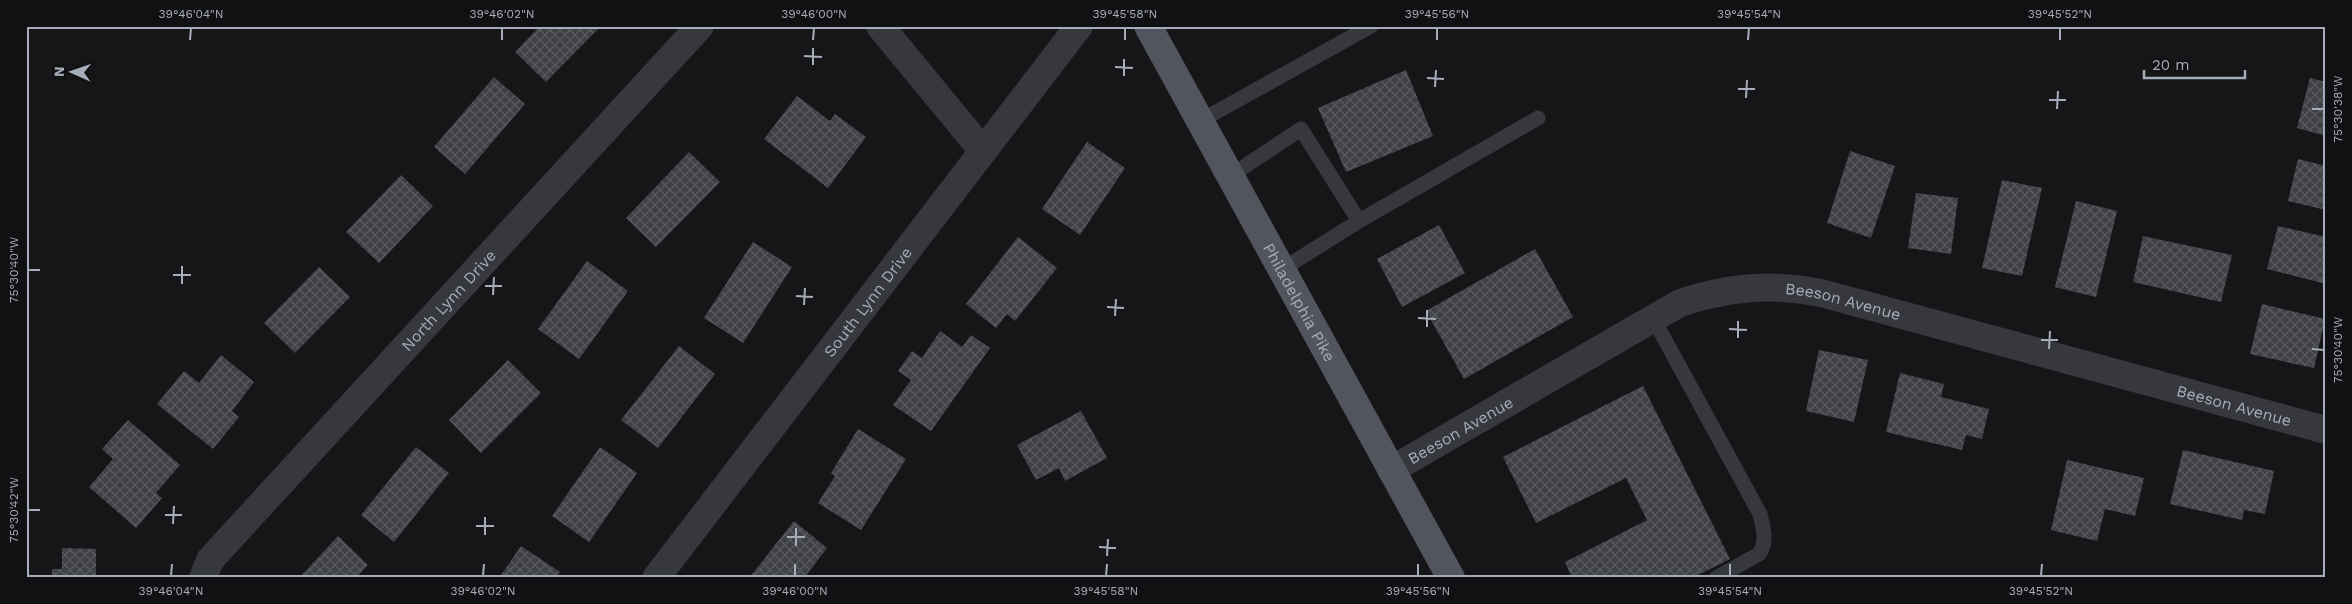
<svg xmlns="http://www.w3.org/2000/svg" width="2352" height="604" font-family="'Work Sans',sans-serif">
  <defs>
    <pattern id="building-cross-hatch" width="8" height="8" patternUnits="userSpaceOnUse" patternTransform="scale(1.25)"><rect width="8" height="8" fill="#404146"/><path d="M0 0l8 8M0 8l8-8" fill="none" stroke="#595a5f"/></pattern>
  </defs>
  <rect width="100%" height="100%" fill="#161618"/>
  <!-- building -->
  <path fill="url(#building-cross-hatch)" d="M 540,26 L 601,26 L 546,82 L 515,52 Z
    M 1406,70 L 1433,136 L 1346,172 L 1318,108 Z
    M 494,77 L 525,104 L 465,174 L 434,147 Z
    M 2310,78 L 2326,82 L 2326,136 L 2297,128 Z
    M 797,96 L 830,121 L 835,114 L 866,137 L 828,188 L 764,139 Z
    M 1087,142 L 1125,168 L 1080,235 L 1042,209 Z
    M 1850,151 L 1895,166 L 1871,238 L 1827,223 Z
    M 689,152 L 720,182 L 656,247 L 626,218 Z
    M 2298,159 L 2326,166 L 2326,210 L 2288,201 Z
    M 401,175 L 433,206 L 379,263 L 346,232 Z
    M 2002,180 L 2042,188 L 2022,276 L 1982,268 Z
    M 1916,193 L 1958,198 L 1951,254 L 1908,248 Z
    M 2076,201 L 2117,211 L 2096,297 L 2055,287 Z
    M 1439,225 L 1465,273 L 1402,307 L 1377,259 Z
    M 2278,226 L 2326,237 L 2326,284 L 2267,269 Z
    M 2143,236 L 2232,255 L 2221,302 L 2133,282 Z
    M 1018,237 L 1057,268 L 1015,321 L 1007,314 L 996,328 L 966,304 Z
    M 753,242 L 792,267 L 743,343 L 704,318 Z
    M 1535,249 L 1573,317 L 1464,379 L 1426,311 Z
    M 587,261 L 628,291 L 579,359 L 538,329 Z
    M 319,267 L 350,297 L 295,353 L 264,323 Z
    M 2262,304 L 2325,319 L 2314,368 L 2250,354 Z
    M 940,331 L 962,347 L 971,335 L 990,348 L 931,431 L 893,405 L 911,380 L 898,371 L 912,351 L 922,358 Z
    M 679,346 L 715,374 L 658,448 L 621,420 Z
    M 1819,350 L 1868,360 L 1854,422 L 1806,411 Z
    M 221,355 L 254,382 L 232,411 L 239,417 L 213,449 L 157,404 L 184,371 L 199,383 Z
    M 508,360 L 541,393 L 481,453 L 449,420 Z
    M 1900,373 L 1944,384 L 1941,397 L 1989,409 L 1982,439 L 1966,435 L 1962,450 L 1886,432 Z
    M 1643,386 L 1730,559 L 1692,578 L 1572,578 L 1565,562 L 1647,520 L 1626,478 L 1536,523 L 1503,457 Z
    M 1081,411 L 1107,458 L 1065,481 L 1059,468 L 1036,480 L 1017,445 Z
    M 128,420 L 180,465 L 156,493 L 162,498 L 136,528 L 89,487 L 113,459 L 102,449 Z
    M 858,429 L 906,459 L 861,530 L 818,503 L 835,476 L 831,473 Z
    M 416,447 L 449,473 L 394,542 L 361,515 Z
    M 600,447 L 637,473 L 589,542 L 552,516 Z
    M 2183,450 L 2274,471 L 2265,514 L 2244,510 L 2242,520 L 2170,504 Z
    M 2067,460 L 2144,478 L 2135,516 L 2105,509 L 2097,541 L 2051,530 Z
    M 794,521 L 827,548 L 804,578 L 749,578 Z
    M 338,536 L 368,565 L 356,578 L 299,578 Z
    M 521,546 L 560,572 L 556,578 L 499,578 Z
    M 62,548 L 96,549 L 96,578 L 52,578 L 52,569 L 62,569 Z"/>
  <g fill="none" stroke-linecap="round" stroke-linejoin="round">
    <!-- service -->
    <path stroke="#36383e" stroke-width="15" d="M 1200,121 L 1371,26
      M 1230,176 L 1301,129 L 1359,221 L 1281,270
      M 1359,221 L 1538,118
      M 1653,318 L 1760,514 C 1763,528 1768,542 1759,554 L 1716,578"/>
    <!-- minor -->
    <g stroke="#36383e" stroke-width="28">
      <path d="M 880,26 L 983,151"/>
      <path id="s1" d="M 1391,470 L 1680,303 C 1728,287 1772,283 1821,293 L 2326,430"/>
      <path id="s2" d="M 203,578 L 210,560 L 700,26"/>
      <path id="s3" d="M 656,578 L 1079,26"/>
    </g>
    <!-- primary -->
    <path stroke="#52555d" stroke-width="28" id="s4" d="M 1148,26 L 1451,578"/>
  </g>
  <!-- ticks -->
  <path fill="none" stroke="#a6adba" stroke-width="2" d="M 190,40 L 191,28M 502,40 L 502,28M 813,40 L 814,28M 1125,40 L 1125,28M 1437,40 L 1437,28M 1748,40 L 1749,28M 2060,40 L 2060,28M 804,56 L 822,57M 813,65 L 813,48M 1115,67 L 1133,68M 1124,76 L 1124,59M 1427,78 L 1444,79M 1435,87 L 1436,70M 1738,89 L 1755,89M 1746,98 L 1747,80M 2049,100 L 2066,100M 2057,109 L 2058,91M 2312,109 L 2324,109M 28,270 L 40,270M 173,275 L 191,275M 182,284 L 182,266M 485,286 L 502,286M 493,295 L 494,277M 796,296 L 813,297M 804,305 L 805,288M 1107,307 L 1124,308M 1115,316 L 1116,299M 1418,318 L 1436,319M 1427,327 L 1427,310M 1729,329 L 1747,330M 1738,338 L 1738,321M 2041,340 L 2058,340M 2049,349 L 2050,331M 2312,349 L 2324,350M 28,510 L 40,510M 165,515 L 182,515M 173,524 L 174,506M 476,526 L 494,526M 485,535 L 485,517M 787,537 L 805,537M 796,546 L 796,528M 1099,547 L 1116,548M 1107,556 L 1108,539M 171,576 L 172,564M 483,576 L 484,564M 795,576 L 795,564M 1106,576 L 1107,564M 1418,576 L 1418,564M 1730,576 L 1730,564M 2041,576 L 2042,564"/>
  <g text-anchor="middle" stroke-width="4" stroke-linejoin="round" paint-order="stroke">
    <!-- street labels -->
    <g font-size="16" fill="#a6adba" stroke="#111113">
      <text dy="6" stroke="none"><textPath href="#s2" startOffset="372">North Lynn Drive</textPath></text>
      <text dy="6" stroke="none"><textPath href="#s3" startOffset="348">South Lynn Drive</textPath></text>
      <text dy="6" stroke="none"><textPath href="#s4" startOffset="315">Philadelphia Pike</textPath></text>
      <text dy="6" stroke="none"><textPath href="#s1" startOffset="500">Beeson Avenue</textPath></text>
      <text dy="6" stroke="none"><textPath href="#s1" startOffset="905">Beeson Avenue</textPath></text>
      <text dy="6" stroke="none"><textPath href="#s1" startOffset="80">Beeson Avenue</textPath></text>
    </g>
  </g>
  <!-- border -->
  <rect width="2352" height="604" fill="none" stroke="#111113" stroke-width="55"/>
  <!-- north arrow -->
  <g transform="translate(72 72) rotate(272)" stroke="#111113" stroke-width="4" paint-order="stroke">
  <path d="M0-4L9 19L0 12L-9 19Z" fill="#a6adba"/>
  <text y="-8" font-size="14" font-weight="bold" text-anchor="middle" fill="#a6adba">N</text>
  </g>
  <!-- scale -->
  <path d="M2144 70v8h101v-8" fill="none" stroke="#a6adba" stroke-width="2.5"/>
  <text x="2152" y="70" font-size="15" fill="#a6adba" stroke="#111113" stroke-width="4" paint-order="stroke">20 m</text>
  <rect x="28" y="28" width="2296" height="548" fill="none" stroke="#a6adba" stroke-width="2"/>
  <g font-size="12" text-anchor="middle" fill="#a6adba">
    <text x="191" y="18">39°46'04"N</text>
    <text x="502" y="18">39°46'02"N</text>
    <text x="814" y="18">39°46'00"N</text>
    <text x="1125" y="18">39°45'58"N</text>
    <text x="1437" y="18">39°45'56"N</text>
    <text x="1749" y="18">39°45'54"N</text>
    <text x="2060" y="18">39°45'52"N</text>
    <text transform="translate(2338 109) rotate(-90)" y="4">75°30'38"W</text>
    <text transform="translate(14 270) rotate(-90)" y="4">75°30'40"W</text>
    <text transform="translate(2338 350) rotate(-90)" y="4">75°30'40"W</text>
    <text transform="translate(14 510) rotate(-90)" y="4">75°30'42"W</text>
    <text x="171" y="595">39°46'04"N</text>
    <text x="483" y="595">39°46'02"N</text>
    <text x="795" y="595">39°46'00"N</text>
    <text x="1106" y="595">39°45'58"N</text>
    <text x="1418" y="595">39°45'56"N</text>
    <text x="1730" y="595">39°45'54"N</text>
    <text x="2041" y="595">39°45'52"N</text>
  </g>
</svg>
